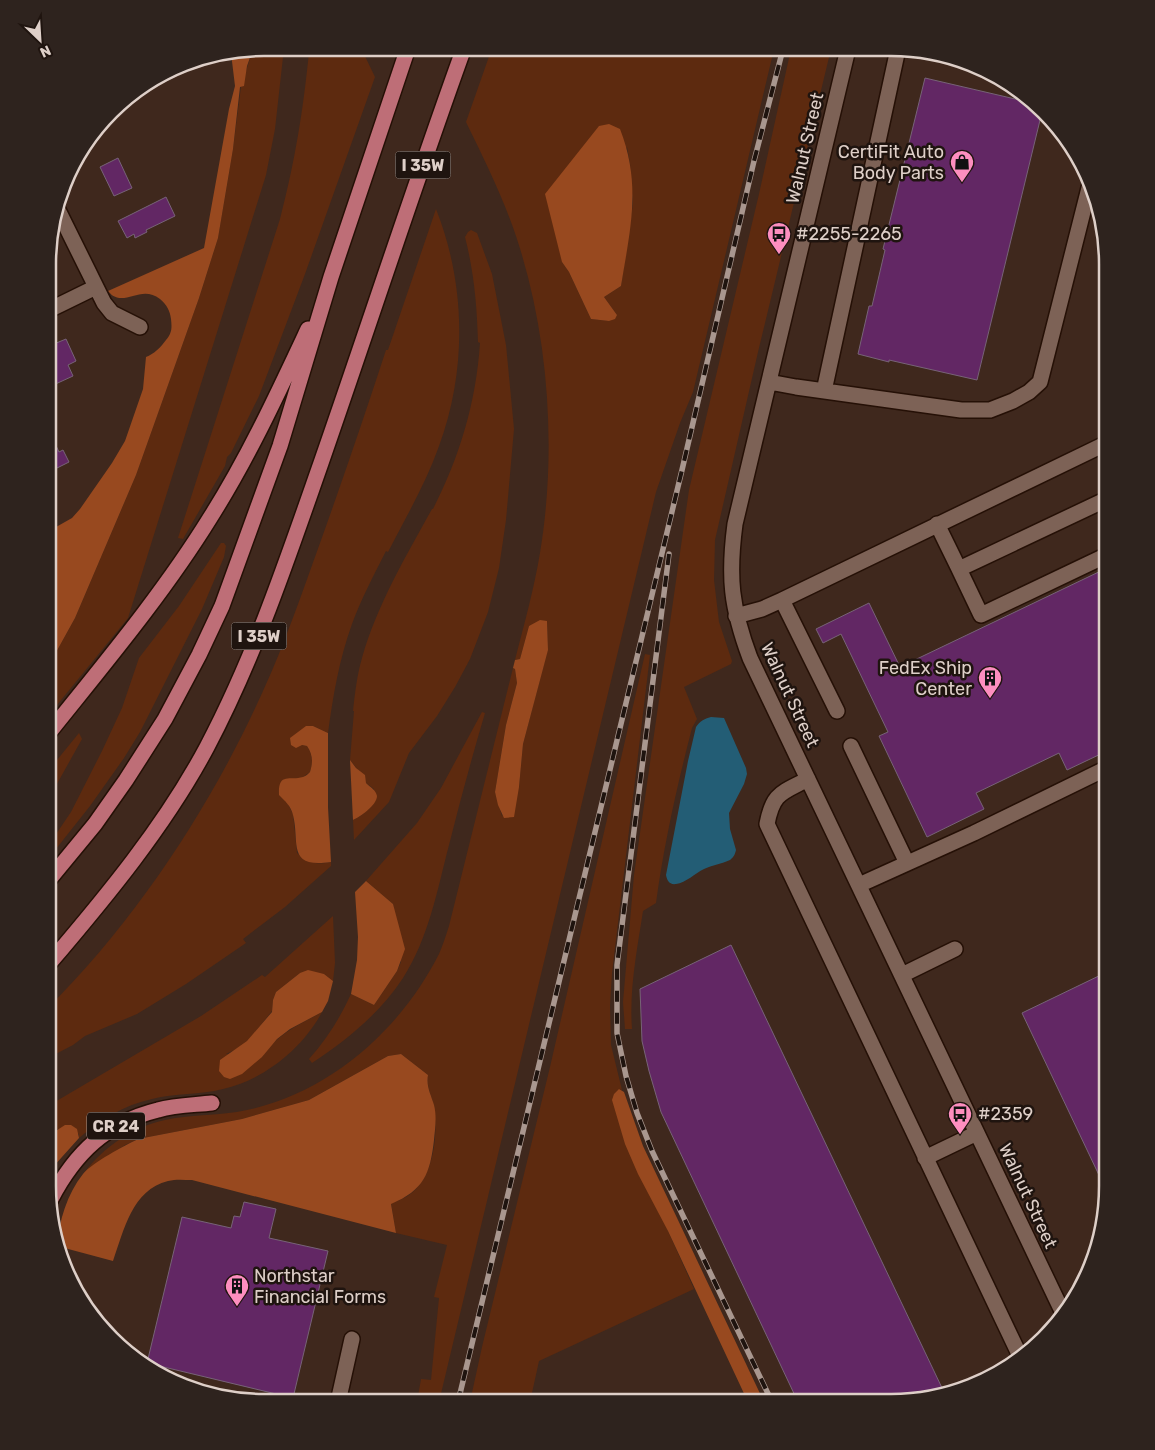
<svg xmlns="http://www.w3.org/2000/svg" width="1155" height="1450" font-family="Rubik,sans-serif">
  <rect width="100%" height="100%" fill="#3f281d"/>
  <!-- green -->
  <path fill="#5d2a0f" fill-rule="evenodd" d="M 265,48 L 284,48 L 275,129 L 266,175 L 128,618 L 48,716 L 49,665 L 75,618 L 136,475 L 199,298 L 218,238 L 233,149 L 241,87 L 253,49 Z
    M 307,48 L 361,48 L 375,77 L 305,274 L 259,396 L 231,453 L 227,457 L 225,466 L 183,539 L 178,538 L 280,219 C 295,161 303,112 309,52 L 307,52 Z
    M 492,48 L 774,49 L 693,392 L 680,423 L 656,492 L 439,1402 L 417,1402 L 421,1379 L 431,1380 L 439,1298 L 434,1297 L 447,1245 L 396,1233 L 391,1203 C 400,1200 408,1197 415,1190 C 434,1171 438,1134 434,1109 C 433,1096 426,1090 428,1075 L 401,1054 L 388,1056 L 309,1100 L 242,1119 L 138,1139 L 125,1145 L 84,1173 C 104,1147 132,1127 165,1120 C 193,1114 220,1116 247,1110 C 331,1092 401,1029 439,954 C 443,945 446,935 449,926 L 513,668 L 515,669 L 517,683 L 506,725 L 495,792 L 502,816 L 519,787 L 523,744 L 548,649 L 547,621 L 529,626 L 520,659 L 515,660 C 524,625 534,589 540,553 C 557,450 549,335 516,236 C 503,197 484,159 466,122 ZM 627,147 L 630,164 L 633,203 L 621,286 L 604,297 L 617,315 L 609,321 L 591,319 L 569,272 L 562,262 Z
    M 791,49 L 831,49 L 758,352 L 715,540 L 714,580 L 719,622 L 732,661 L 731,664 L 684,687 L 697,719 L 692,728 C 677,786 664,844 656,903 L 643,911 C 637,950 629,990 632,1029 L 625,1029 L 623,1002 L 634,875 L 689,490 L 759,194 Z
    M 436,209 C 466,285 467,370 439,446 C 426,483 406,517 388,552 L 386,551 C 374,575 361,599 352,624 C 339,660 333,696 328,733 L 313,726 L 302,745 L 307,746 C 313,755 313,762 310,772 L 303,777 L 288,804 L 293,814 L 297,853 C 308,863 317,865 331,862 L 331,866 L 285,907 L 243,939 L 246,943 L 186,984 L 137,1014 L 85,1036 L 73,1045 L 48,1058 L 48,1008 C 137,919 212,805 263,691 C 285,643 302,593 320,543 C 343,479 365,414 386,350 L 388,350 Z
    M 471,230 L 477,233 L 492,274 L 506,345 L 514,429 L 506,520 L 499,568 L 488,612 L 470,659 L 455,687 L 437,716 L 409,753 L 389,802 L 354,840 L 353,820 C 369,812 371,806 374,789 L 366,783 L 365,779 L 350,760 L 354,711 L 353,711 C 355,693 357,675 362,658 C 377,605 406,556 432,509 L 433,509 C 460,456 476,402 480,343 L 478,342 C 477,306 474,272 465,237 L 468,232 Z
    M 221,543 L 224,543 L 226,546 L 224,557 L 202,609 L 140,732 L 124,758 L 90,806 L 48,859 L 48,846 L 71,812 L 102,751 L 122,708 L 139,658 L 179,606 Z
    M 645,654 L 650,655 L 612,973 L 610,1005 L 611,1045 L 622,1090 L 619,1089 L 668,1231 L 694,1289 L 539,1361 L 530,1402 L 470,1402 L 482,1347 L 550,1067 Z
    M 482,712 L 485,713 C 472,757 460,801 449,845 C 437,891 429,937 403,978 C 380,1013 347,1040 312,1063 L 309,1059 C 327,1039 340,1018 351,994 L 374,1005 L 397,971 L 401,962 L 393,904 L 366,881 L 417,823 L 441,788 Z
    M 79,733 L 82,739 L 48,800 L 48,771 Z
    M 333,916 L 335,963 L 333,981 L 324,974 L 300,973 L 276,992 L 273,1000 L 272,1011 L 248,1041 L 241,1047 L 226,1054 L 262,1057 C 279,1032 298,1026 322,1012 C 303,1048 264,1080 223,1089 C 200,1095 175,1093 152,1099 C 124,1105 100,1120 79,1138 L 79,1134 L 57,1129 L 48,1136 L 48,1106 L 201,1016 L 262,975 L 265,977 Z"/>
  <!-- forest -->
  <path fill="#98491f" d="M 253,49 L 247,66 L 244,86 L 240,87 L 233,149 L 218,238 L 199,298 L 136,475 L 75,618 L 49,665 L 49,531 L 72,518 L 80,509 L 112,463 L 125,441 L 143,389 L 146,357 C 154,354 161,347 166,340 C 172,333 172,328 171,319 C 170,311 167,305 160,299 C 140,283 123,310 108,291 L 204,248 L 229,109 L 235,86 L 231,53 Z
    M 609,124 L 620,129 C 642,185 630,230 621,286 L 604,297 L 617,315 L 615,319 L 609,321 L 591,319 L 569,272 L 562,262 L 545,194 L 599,126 Z
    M 540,620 L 547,621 L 548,650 L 523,744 L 519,787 L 514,817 L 504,818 L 498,805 L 495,792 L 506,725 L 517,683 L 515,669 L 513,668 L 515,660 L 520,659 L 529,626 Z
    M 306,726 L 313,726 L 328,733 L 328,807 L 331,862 C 286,869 300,842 293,815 C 291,806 285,801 279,795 C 278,772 289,781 303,777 C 306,776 308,774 310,772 C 313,762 313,755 307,746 L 302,745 L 296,748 L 291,745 L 290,738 Z
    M 350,760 L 356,768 L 365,775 L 366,783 C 370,787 376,790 377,796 C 377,805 360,817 353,820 Z
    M 366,881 L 393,904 L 405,949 L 397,971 L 374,1005 L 351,994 L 357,960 L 358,937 L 355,892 Z
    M 308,970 L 324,974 L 333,981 L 328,1001 L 322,1012 L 290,1029 L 277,1039 L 262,1057 L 242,1074 L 230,1079 L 224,1077 L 219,1071 L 220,1060 L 247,1041 L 272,1012 L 273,1000 L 276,992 L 300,973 Z
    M 401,1054 L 428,1075 C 426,1087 431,1094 434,1105 C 437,1117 435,1129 434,1140 C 430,1174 424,1190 391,1204 L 396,1233 L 192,1180 C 184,1180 176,1179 168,1181 C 132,1190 124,1230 113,1261 L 57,1246 C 59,1221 67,1194 83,1174 C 93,1162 124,1146 138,1139 L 242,1119 L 309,1100 L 388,1056 Z
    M 619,1089 L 624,1092 L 643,1146 L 764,1402 L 748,1402 L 668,1231 L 638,1174 L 625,1144 L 612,1100 L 614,1094 Z
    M 65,1125 L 71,1125 L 77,1129 L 79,1138 L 53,1167 L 48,1171 L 48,1136 Z"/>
  <!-- water -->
  <path fill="#235d75" d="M 711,717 L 724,718 L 746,768 L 747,774 L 744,784 L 729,813 L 730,829 L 736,850 C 735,854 734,857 730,860 C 722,864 712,865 704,869 C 695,873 686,883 676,884 C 669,885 667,880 666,875 L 688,761 L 696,727 C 700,721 704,719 711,717 Z"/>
  <!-- building -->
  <path fill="#622764" stroke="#776377" d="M 925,78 L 1028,102 L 1041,116 L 977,380 L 889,360 L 889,362 L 858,354 L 869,306 L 872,306 L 885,250 L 883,249 Z
    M 118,158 L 132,188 L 114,196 L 100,167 Z
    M 166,197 L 175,216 L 146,230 L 147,232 L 135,238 L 134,234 L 127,238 L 118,221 Z
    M 66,339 L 76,361 L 68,365 L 73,376 L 49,387 L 49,346 Z
    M 49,431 L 59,452 L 63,450 L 69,462 L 49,472 Z
    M 1107,568 L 1107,751 L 1067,770 L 1059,753 L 976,793 L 984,809 L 927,837 L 879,736 L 888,732 L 841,634 L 823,643 L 816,629 L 869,603 L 900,667 Z
    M 731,945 L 943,1390 L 904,1402 L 798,1402 L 661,1112 L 649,1071 L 642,1041 L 640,989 Z
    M 1107,972 L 1107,1192 L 1022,1013 Z
    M 244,1202 L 276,1209 L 269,1238 L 328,1251 L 293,1398 L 147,1363 L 182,1217 L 231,1228 L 234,1216 L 240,1217 Z"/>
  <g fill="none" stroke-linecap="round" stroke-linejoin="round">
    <!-- minor casing -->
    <g stroke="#251006" stroke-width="18">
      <path id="minor" d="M 848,49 L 735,524 C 728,577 731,607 750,658 L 1063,1313
        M 58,210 L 104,303 L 112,313 L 140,327
        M 49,310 L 96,287
        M 769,382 L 796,387 L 961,410 L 990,410 L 1013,401 L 1029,392 L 1040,382 L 1090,184
        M 824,391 L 898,49
        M 937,524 L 959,569 L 1107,499
        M 959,569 L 981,615 L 1107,555
        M 782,600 L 837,711
        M 736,616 L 762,609 L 782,600 L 1107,443
        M 851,746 L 907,863
        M 808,779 C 782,793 773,792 767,824 L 1019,1354
        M 859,885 L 974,833 L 1107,768
        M 902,975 L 955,949
        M 925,1158 L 977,1133
        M 338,1402 L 352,1339"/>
    </g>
    <!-- highway casing -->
    <g stroke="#251006" stroke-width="18">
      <path id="highway" d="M 48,734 C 104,664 163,594 210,518 C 248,458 278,393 308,329
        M 48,881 L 95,824 L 126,780 L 165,719 L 199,655 L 222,606 L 280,446 L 331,277 L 408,48
        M 48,965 C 106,897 165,826 207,747 C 255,656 287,560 321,463 C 369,325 414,186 464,48
        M 51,1199 C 75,1153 106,1123 158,1110 C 175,1105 194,1105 212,1103"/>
    </g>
    <!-- minor -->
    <use href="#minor" stroke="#7d6256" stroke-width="15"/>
    <!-- highway -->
    <use href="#highway" stroke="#be6e77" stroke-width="15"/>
    <!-- rail casing -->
    <g stroke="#a9978f" stroke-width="5.5">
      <path id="rail" d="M 669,554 L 617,965 L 617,1033 L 626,1076 L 637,1113 L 652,1151 L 772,1402
        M 458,1402 L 682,470 L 754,161 L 783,49"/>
    </g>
    <!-- rail -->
    <use href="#rail" stroke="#1f140f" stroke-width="4" stroke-dasharray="11" stroke-linecap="butt"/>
  </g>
  <!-- icons -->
  <defs>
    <g id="shop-pin" transform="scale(1.25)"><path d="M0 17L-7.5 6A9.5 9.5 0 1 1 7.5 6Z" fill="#fd8ebf" stroke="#1f140f"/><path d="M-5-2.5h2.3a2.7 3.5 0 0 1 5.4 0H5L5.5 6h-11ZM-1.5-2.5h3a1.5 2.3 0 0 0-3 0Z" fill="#111"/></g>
    <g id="bus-pin" transform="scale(1.25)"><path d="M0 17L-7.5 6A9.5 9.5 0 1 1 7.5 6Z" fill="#fd8ebf" stroke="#1f140f"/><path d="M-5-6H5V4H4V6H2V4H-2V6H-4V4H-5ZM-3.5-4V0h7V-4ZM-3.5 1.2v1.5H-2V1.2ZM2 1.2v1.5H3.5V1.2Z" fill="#111"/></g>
    <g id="building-pin" transform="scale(1.25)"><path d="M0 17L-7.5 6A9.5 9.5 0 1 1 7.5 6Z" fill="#fd8ebf" stroke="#1f140f"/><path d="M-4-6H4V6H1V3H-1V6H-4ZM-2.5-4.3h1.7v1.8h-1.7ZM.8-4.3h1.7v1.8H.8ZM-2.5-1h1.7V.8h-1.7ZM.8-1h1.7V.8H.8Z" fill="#111"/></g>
  </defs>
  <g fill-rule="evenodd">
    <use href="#shop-pin" x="962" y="162"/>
    <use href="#bus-pin" x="779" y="234"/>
    <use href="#building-pin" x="990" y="678"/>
    <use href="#bus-pin" x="960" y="1114"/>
    <use href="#building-pin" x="237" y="1286"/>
  </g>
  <g text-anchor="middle" stroke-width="5" stroke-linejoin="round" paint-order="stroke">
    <!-- shield labels -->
    <g fill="#1f140f" stroke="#a59790" stroke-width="1">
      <rect x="395.5" y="151.5" width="55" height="27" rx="4"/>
      <rect x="231.5" y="622.5" width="55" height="27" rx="4"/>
      <rect x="87" y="1112.5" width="58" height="27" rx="4"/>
    </g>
    <g font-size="16" font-weight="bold" fill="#decfc8">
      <text x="423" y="171">I 35W</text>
      <text x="259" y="642">I 35W</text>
      <text x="116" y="1132">CR 24</text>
    </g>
    <!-- street labels -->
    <g font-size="18" fill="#decfc8" stroke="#1f140f">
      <text transform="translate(805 148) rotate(-77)" y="6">Walnut Street</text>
      <text transform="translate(790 695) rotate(65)" y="6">Walnut Street</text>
      <text transform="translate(1028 1196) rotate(65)" y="6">Walnut Street</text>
    </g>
    <!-- poi labels -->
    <g font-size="18" fill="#decfc8" stroke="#1f140f" text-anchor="start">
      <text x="944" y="158" text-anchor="end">CertiFit Auto<tspan x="944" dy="21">Body Parts</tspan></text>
      <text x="796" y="240">#2255-2265</text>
      <text x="972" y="674" text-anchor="end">FedEx Ship<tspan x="972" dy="21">Center</tspan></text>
      <text x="978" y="1120">#2359</text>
      <text x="254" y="1282">Northstar<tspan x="254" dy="21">Financial Forms</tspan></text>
    </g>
  </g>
  <!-- crop -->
  <path d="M0 0H1155V1450H0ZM264 56H891A208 208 0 0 1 1099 264V1186A208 208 0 0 1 891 1394H264A208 208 0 0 1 56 1186V264A208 208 0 0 1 264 56Z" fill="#2e231e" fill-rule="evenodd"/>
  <path fill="none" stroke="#decfc8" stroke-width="2.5" d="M264 56H891A208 208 0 0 1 1099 264V1186A208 208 0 0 1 891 1394H264A208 208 0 0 1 56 1186V264A208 208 0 0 1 264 56Z"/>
  <!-- north arrow -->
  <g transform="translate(40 40) rotate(155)" stroke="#1f140f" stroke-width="4" paint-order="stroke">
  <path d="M0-4L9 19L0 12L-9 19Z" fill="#decfc8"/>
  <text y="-8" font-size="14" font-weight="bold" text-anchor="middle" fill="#decfc8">N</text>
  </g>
</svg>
